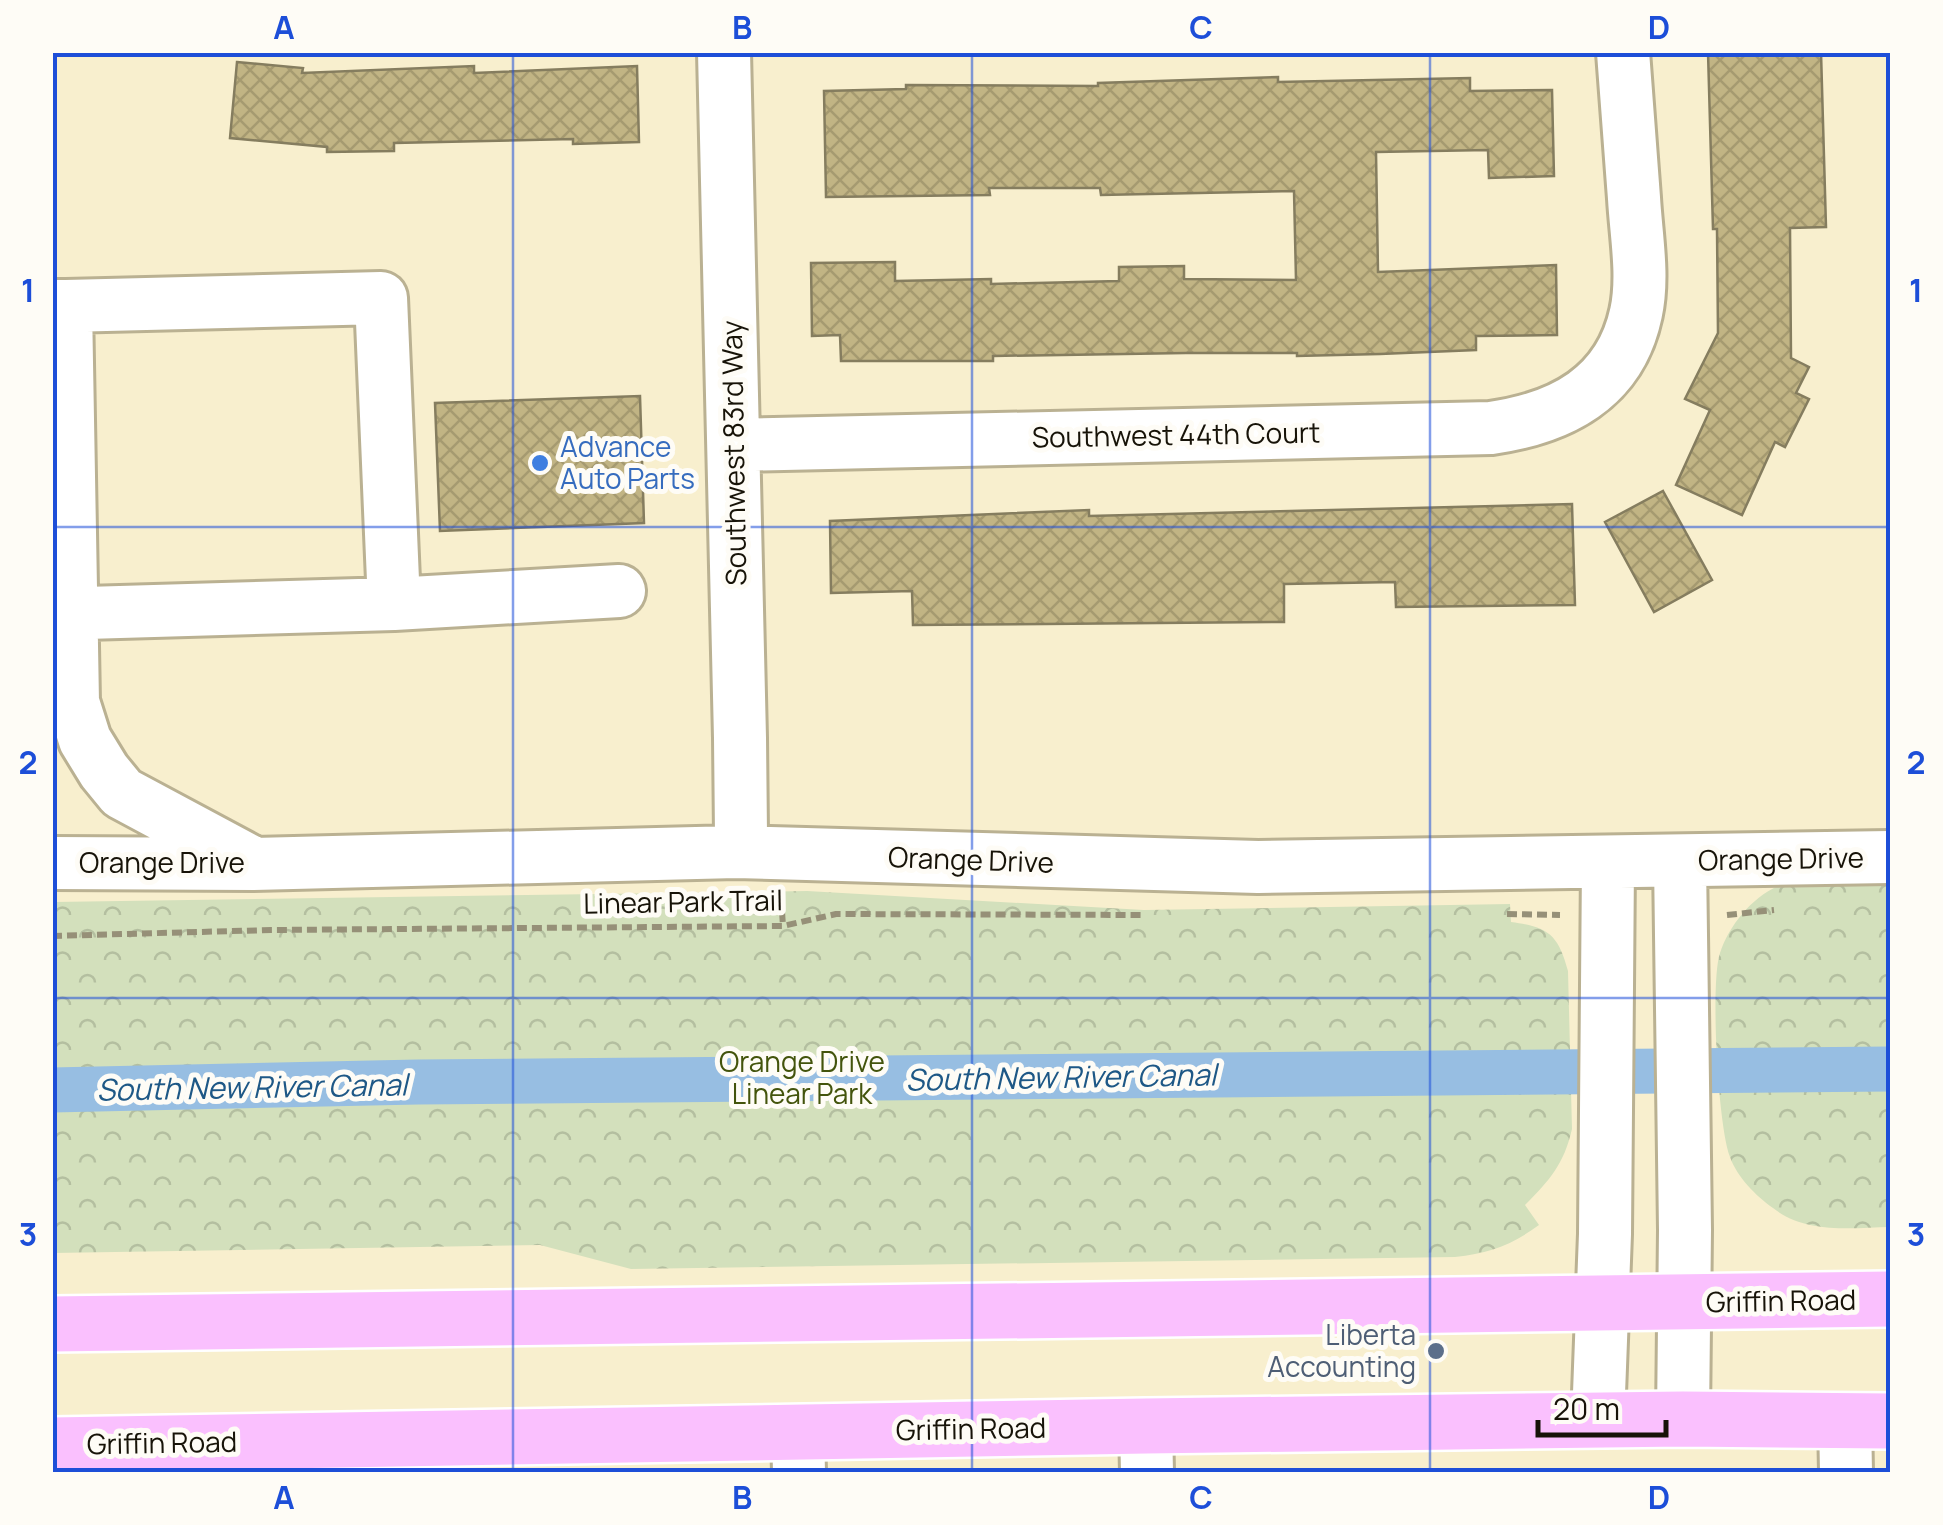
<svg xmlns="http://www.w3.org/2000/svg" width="1943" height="1525" font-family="Manrope,sans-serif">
  <defs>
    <pattern id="park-crowns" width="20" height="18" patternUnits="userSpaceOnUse" patternTransform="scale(2.5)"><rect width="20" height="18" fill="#d3e0bc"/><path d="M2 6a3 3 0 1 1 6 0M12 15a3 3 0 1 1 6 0" fill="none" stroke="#b4bfa0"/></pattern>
    <pattern id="building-cross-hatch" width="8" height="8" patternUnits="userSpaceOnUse" patternTransform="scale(2.5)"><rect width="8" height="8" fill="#c1b484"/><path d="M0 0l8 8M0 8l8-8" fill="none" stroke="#a59a70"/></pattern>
  </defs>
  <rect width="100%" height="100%" fill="#f8efce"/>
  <!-- park -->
  <path fill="url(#park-crowns)" d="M 1890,874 L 1890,1227 C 1851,1228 1806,1234 1773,1208 C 1756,1196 1737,1177 1730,1157 C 1718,1127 1710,982 1720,953 C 1729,926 1751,898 1778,886 C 1811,871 1855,876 1890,874 Z
    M 807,891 L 1144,910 L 1510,904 L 1511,922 C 1548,927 1558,934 1568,971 L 1572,1129 C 1564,1164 1550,1180 1525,1205 L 1539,1225 C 1512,1245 1489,1253 1455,1257 L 631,1269 L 540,1245 L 53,1253 L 53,902 Z"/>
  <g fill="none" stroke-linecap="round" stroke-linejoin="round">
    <!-- canal -->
    <path stroke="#97bee2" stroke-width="45" d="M 52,1090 L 418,1082 L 1890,1069"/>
  </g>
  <!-- building -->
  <path fill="url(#building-cross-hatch)" stroke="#857d5f" stroke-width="2.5" d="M 1708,52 L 1821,52 L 1826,227 L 1790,228 L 1791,358 L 1809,367 L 1796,393 L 1809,399 L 1785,447 L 1775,442 L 1742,515 L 1676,485 L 1710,410 L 1685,399 L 1718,333 L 1717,229 L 1713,229 Z
    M 237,62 L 303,68 L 302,73 L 474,66 L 474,73 L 637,66 L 639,142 L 573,144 L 573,139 L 394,143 L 394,151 L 327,152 L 327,147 L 230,138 Z
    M 1278,77 L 1278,82 L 1470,78 L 1470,91 L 1552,90 L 1554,176 L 1489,178 L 1488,150 L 1376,152 L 1378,272 L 1556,265 L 1557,335 L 1476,336 L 1476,350 L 1380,354 L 1297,356 L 1297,353 L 1186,353 L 993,356 L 993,361 L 841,361 L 840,335 L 812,336 L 811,263 L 895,262 L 895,281 L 991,279 L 991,284 L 1119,281 L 1119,267 L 1184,266 L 1184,279 L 1296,280 L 1294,191 L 1101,195 L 1100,188 L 989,188 L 990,195 L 826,197 L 824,91 L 906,89 L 906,85 L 1098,86 L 1098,83 Z
    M 640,396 L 644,523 L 440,531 L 435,403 Z
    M 1663,491 L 1712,580 L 1654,612 L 1605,522 Z
    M 1572,504 L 1575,605 L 1396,607 L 1395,582 L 1284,584 L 1284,622 L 913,625 L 912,591 L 831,593 L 830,521 L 1089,510 L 1089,516 Z"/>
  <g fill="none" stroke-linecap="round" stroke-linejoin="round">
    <!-- minor casing -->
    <g stroke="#bab192" stroke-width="58">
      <path id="minor" d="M 724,52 L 740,738 L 741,835 L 736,852
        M 52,306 L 66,306 L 73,702 L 85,740 L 104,771 L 122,793 L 249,861
        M 734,445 L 1491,428 C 1561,418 1620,388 1636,313 C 1644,276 1636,235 1634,198 C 1630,149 1627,101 1623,52
        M 394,604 L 619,591
        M 52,614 L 394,604 L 381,298 L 66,306
        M 1680,861 L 1685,1230 L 1683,1419
        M 52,863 L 253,864 L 736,852 L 1258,867 L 1890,857
        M 1598,1420 L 1605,1234 L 1608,863
        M 1845,1420 L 1846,1472
        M 1146,1426 L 1147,1472
        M 798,1432 L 799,1472"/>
    </g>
    <!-- major casing -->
    <g stroke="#fff" stroke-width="60">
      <path id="major" d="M 52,1324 L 1890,1299
        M 52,1445 L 1146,1426 L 1683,1419 L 1890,1421"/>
    </g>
    <!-- path -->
    <path stroke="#969078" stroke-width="6" stroke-dasharray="10 5" stroke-linecap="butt" d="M 781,897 L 783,926
      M 1507,914 L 1560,915
      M 1727,915 L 1774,910
      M 52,936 L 271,930 L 783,926 L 836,914 L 1145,915"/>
    <!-- minor -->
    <use href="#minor" stroke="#fff" stroke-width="52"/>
    <!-- major -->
    <use href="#major" stroke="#fac0fe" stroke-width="55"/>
  </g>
  <!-- grid -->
  <path fill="none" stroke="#1d4ed8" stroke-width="2.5" stroke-opacity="0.55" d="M 513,52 L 513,1472M 972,52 L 972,1472M 1430,52 L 1430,1472M 52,527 L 1890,527M 52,998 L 1890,998"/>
  <!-- markers -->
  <circle fill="#3f7fe0" stroke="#fefcf6" stroke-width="4" cx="540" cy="463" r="10"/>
  <circle fill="#5c6f8a" stroke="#fefcf6" stroke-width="4" cx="1436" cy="1351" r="10"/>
  <g text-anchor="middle" stroke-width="10" stroke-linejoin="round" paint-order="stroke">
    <!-- street labels -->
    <g font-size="28" fill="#171308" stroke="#fefcf6">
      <text transform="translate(1176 435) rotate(-1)" y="10">Southwest 44th Court</text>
      <text transform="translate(734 453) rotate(-91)" y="10">Southwest 83rd Way</text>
      <text transform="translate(1781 859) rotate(-1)" y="10">Orange Drive</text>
      <text transform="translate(971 860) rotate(2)" y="10">Orange Drive</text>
      <text x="162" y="873">Orange Drive</text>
      <text transform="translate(683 902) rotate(-1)" y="10">Linear Park Trail</text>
      <text transform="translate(1781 1301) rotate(-1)" y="10">Griffin Road</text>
      <text transform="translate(971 1429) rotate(-1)" y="10">Griffin Road</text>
      <text transform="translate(162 1443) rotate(-1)" y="10">Griffin Road</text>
    </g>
    <!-- shop labels -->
    <g font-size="28" fill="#366cbe" stroke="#fefcf6" text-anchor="start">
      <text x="560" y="457">Advance<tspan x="560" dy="32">Auto Parts</tspan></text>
    </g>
    <!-- park labels -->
    <g font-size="28" fill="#43540c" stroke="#fefcf6">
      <text x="802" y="1072">Orange Drive<tspan x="802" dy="32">Linear Park</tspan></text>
    </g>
    <!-- service labels -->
    <g font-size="28" fill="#4e5e75" stroke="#fefcf6" text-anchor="end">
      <text x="1416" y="1345">Liberta<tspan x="1416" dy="32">Accounting</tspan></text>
    </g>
    <!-- water labels -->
    <g font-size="30" font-style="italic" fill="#1e5886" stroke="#fefcf6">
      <text transform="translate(1061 1078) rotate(-1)" y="10">South New River Canal</text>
      <text transform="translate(252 1088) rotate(-1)" y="10">South New River Canal</text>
    </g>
  </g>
  <!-- border -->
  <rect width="1943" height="1525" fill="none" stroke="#fefcf6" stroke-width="110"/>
  <!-- scale -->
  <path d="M1538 1420v15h128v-15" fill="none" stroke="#171308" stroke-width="5"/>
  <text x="1553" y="1420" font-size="30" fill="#171308" stroke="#fefcf6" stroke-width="8" paint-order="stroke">20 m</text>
  <rect x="55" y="55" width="1833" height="1415" fill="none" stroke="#1d4ed8" stroke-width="4"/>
  <g font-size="32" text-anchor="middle" font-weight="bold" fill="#1d4ed8">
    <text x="284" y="39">A</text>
    <text x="742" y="39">B</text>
    <text x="1201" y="39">C</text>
    <text x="1659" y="39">D</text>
    <text x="28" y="302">1</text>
    <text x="1916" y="302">1</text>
    <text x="28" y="774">2</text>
    <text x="1916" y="774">2</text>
    <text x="28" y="1246">3</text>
    <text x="1916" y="1246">3</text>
    <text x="284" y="1509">A</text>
    <text x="742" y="1509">B</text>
    <text x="1201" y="1509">C</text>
    <text x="1659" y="1509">D</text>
  </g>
</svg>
